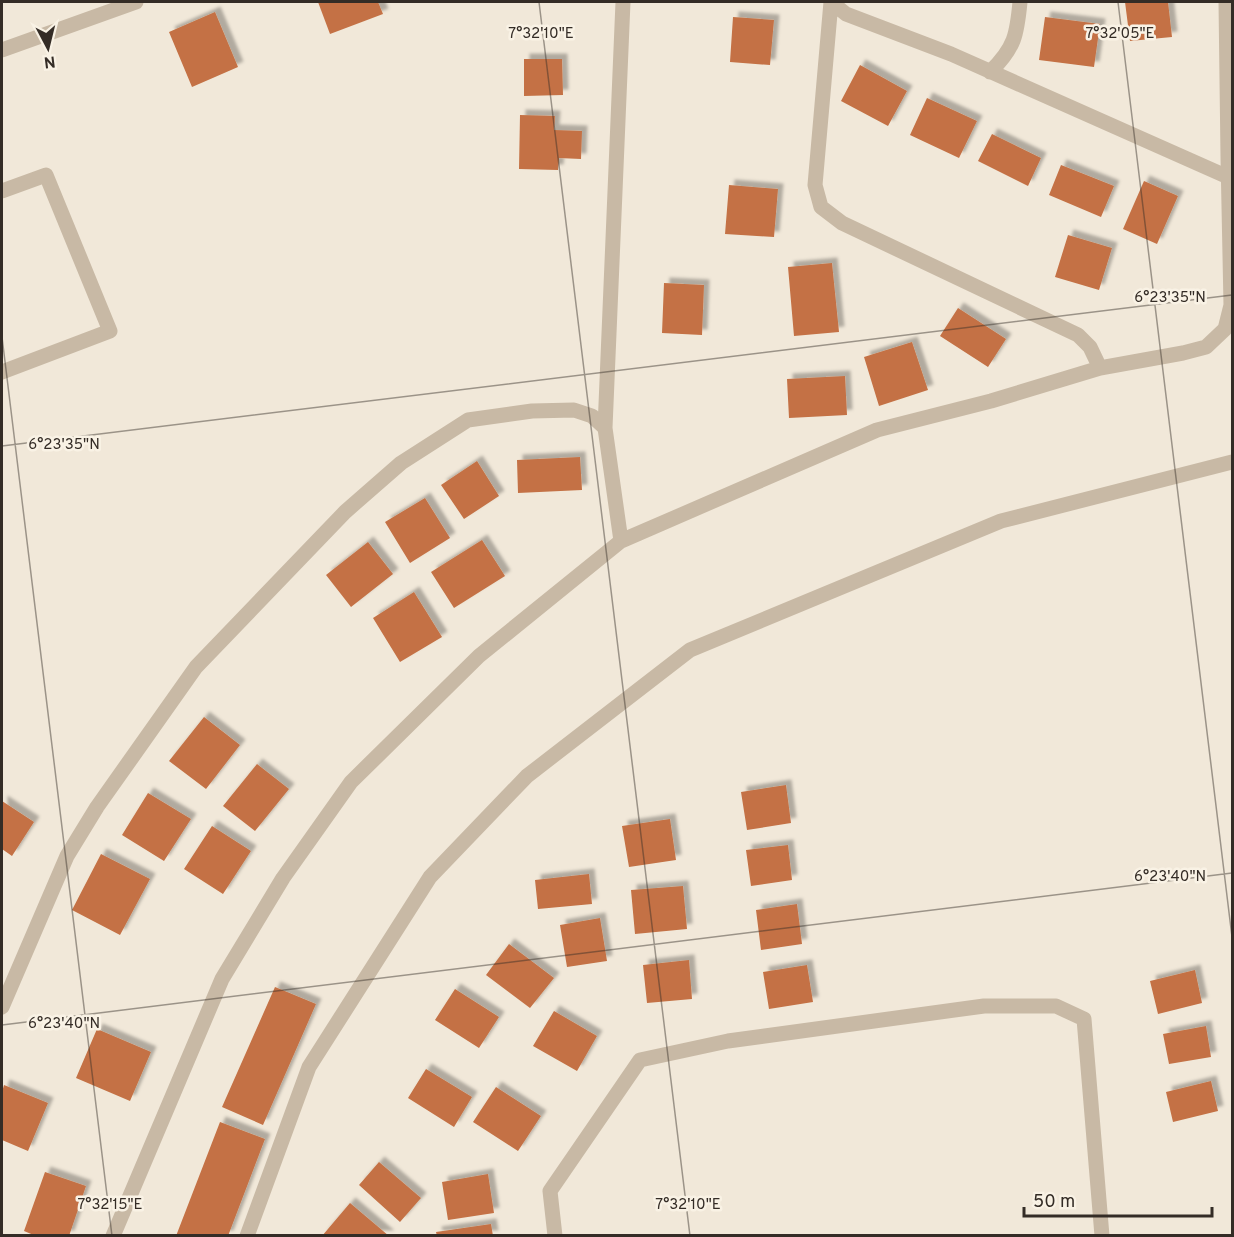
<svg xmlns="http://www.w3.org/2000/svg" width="1234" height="1237" font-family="Overpass,sans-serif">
  <defs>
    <filter id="shadow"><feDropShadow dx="5.5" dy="-5.5" stdDeviation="1.5" flood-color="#0004"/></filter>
  </defs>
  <rect width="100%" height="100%" fill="#f1e8d9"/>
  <!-- building -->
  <path fill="#c47144" filter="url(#shadow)" d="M 318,2 L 378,2 L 383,14 L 330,34 Z
    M 1125,2 L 1168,2 L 1172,37 L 1130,41 Z
    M 215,12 L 238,67 L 192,87 L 169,32 Z
    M 733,17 L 774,20 L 770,65 L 730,62 Z
    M 1045,17 L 1100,24 L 1094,67 L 1039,60 Z
    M 524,59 L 562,59 L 563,95 L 524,96 Z
    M 860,65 L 907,91 L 888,126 L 841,101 Z
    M 927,98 L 977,121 L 959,158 L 910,135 Z
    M 520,115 L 555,116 L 554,130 L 582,131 L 581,159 L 559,158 L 558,170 L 519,169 Z
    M 992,134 L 1041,158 L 1028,186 L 978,161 Z
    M 1061,165 L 1114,186 L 1101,217 L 1049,195 Z
    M 1144,181 L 1178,196 L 1157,244 L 1123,229 Z
    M 729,185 L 778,189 L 774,237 L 725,234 Z
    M 1068,235 L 1112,248 L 1099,290 L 1055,277 Z
    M 832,263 L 839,332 L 794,336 L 788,267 Z
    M 664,283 L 704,285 L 702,335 L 662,333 Z
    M 958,308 L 1006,339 L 988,367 L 940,336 Z
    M 912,342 L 928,390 L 879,406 L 864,357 Z
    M 845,376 L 847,415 L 789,418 L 787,379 Z
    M 580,457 L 582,490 L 518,493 L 517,460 Z
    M 477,461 L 499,496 L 464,519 L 441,485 Z
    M 425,498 L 450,538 L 410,563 L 385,522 Z
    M 482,540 L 505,576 L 454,608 L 431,572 Z
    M 368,542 L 393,574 L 351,607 L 326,575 Z
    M 414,592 L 442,637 L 400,662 L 373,618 Z
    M 204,717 L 240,745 L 206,789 L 169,761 Z
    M 257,764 L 289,789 L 255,831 L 223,806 Z
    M 786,785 L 791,823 L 747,830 L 741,792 Z
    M 148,793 L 191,819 L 164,861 L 122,835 Z
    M 2,801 L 34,822 L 12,856 L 2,849 Z
    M 670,819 L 676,860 L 629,867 L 622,826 Z
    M 212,826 L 251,851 L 223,894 L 184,869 Z
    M 788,845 L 792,880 L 751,886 L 746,850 Z
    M 101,854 L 150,879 L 120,935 L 72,910 Z
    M 589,874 L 592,904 L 538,909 L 535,880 Z
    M 683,886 L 687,929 L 635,934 L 631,890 Z
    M 797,904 L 802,944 L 761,950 L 756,910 Z
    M 600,918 L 607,961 L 567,967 L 560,925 Z
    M 509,944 L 554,978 L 530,1008 L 486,975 Z
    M 689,960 L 692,999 L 647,1003 L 643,965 Z
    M 807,965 L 813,1002 L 769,1009 L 763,972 Z
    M 1195,970 L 1202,1003 L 1158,1014 L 1150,981 Z
    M 275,987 L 316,1004 L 263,1125 L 222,1107 Z
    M 455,989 L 499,1017 L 479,1048 L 435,1020 Z
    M 554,1011 L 597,1036 L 577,1071 L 533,1046 Z
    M 1206,1026 L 1211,1057 L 1169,1064 L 1163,1034 Z
    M 97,1029 L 151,1052 L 130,1101 L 76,1078 Z
    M 426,1069 L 472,1097 L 454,1127 L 408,1098 Z
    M 1211,1081 L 1218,1111 L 1173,1122 L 1166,1092 Z
    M 4,1085 L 48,1103 L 28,1151 L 2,1140 L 2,1092 Z
    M 496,1087 L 541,1116 L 518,1151 L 473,1122 Z
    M 220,1122 L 265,1139 L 228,1236 L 176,1236 Z
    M 379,1162 L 421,1198 L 400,1222 L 359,1185 Z
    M 45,1172 L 86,1186 L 69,1236 L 36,1236 L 24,1231 Z
    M 488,1174 L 494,1213 L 448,1220 L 442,1182 Z
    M 350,1203 L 389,1236 L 322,1236 Z
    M 491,1224 L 493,1236 L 437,1236 L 436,1232 Z"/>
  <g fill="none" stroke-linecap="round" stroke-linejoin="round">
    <!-- minor -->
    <path stroke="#c8b9a5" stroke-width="15" d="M 831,2 L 815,185 L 821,207 L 842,223 L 1078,335 L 1090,347 L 1100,368
      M 831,2 L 846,14 L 951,54 L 1228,177
      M 1226,2 L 1228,157 L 1232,158
      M 2,50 L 136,2
      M 990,72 C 1015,48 1017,34 1020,2
      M 2,191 L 46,175 L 110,331 L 2,372
      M 605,428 L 623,2
      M 2,1007 L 67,856 L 97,807 L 196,667 L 345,512 L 401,463 L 468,420 L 532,411 L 574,410 L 592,416 L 605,428 L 621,541
      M 113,1236 L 222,979 L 283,878 L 351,782 L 479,656 L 621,541 L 877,430 L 991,401 L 1100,368 L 1183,353 L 1206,347 L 1225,329 L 1231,305 L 1228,157
      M 247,1236 L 309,1067 L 430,877 L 527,776 L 690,650 L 1001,521 L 1232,462
      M 555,1236 L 550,1191 L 640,1060 L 728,1041 L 984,1006 L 1056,1006 L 1084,1019 L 1102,1236"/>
  </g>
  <!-- ticks -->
  <path fill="none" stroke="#342c26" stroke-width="1.5" stroke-opacity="0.45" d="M 539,2 L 690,1236M 1118,2 L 1232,937M 2,337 L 112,1236M 2,446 L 1232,295M 2,1025 L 1232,873"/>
  <g font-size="15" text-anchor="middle" fill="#342c26" stroke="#f9f2e5" stroke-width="5" stroke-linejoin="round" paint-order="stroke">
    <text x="541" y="38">7°32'10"E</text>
    <text x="1120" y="38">7°32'05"E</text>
    <text x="1170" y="302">6°23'35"N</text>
    <text x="64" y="449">6°23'35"N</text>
    <text x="1170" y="881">6°23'40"N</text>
    <text x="64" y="1028">6°23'40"N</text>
    <text x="110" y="1209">7°32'15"E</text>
    <text x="688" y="1209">7°32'10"E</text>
  </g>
  <!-- border -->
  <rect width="1234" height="1237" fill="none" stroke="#342c26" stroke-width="6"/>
  <!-- north arrow -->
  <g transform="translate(48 48) rotate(173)" stroke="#f9f2e5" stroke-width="4.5" paint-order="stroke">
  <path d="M0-4.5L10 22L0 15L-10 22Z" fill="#342c26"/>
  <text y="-9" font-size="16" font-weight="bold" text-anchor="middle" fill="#342c26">N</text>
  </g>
  <!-- scale -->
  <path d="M1024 1207v9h188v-9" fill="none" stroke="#342c26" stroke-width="3"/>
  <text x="1033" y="1207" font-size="18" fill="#342c26" stroke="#f9f2e5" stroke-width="4.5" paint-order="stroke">50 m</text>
</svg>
